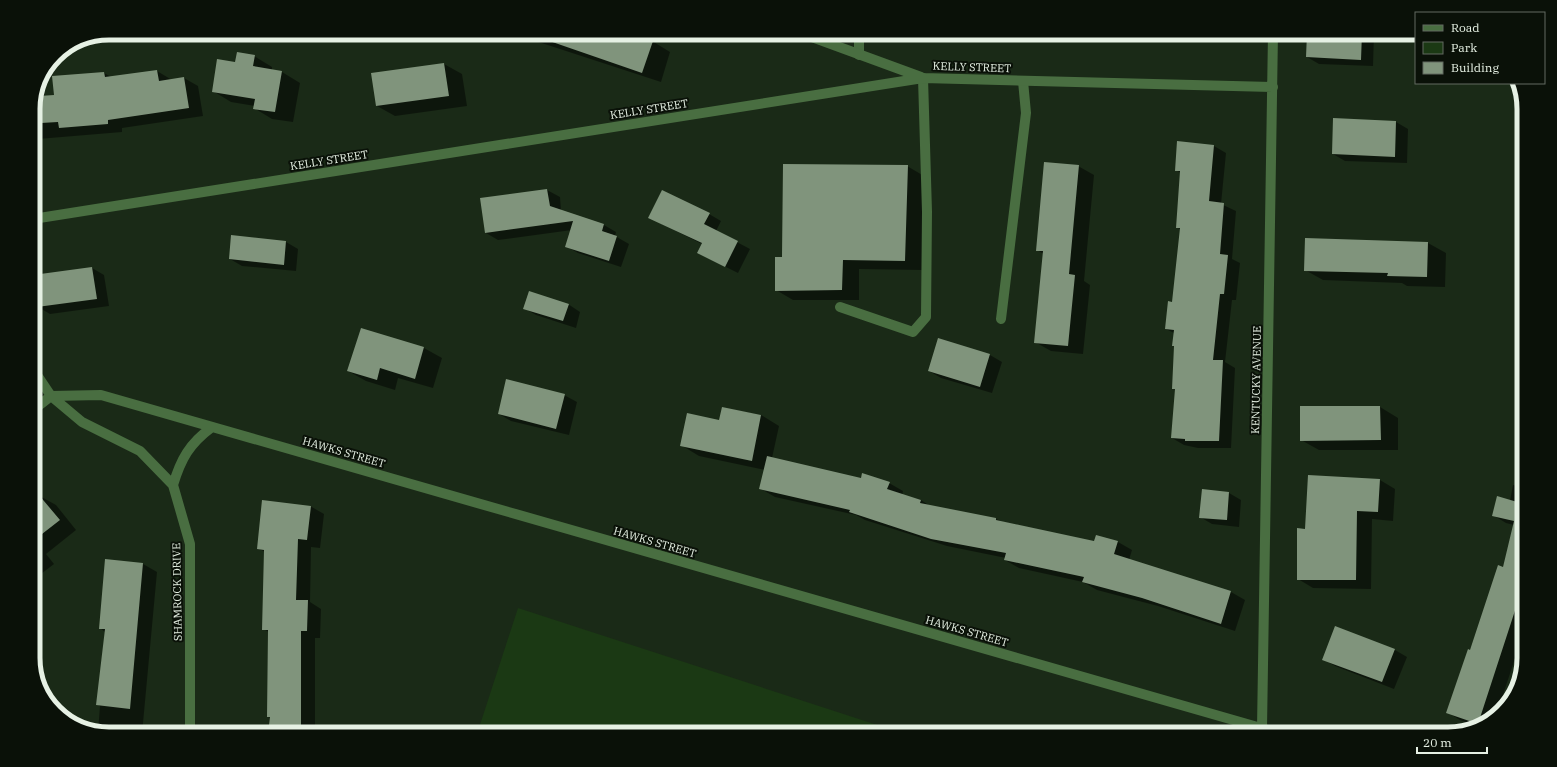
<svg xmlns="http://www.w3.org/2000/svg" width="1557" height="767" font-family="'IBM Plex Serif',serif">
  <rect width="100%" height="100%" fill="#1a2a17"/>
  <!-- green -->
  <path fill="#1b3914" d="M 518,608 L 905,734 L 477,734 Z"/>
  <!-- shadow -->
  <path fill="#0007" d="M 511,33 L 627,33 L 652,41 L 670,52 L 661,82 Z
    M 1008,33 L 1024,33 L 1024,35 Z
    M 1053,33 L 1104,33 L 1103,39 L 1060,37 Z
    M 1161,33 L 1228,33 L 1228,38 L 1170,38 Z
    M 1308,33 L 1374,33 L 1373,66 L 1319,64 L 1307,57 Z
    M 254,56 L 272,67 L 272,70 L 282,72 L 300,83 L 293,122 L 272,119 L 254,108 L 255,106 L 231,102 L 213,91 L 236,63 Z
    M 444,64 L 462,74 L 467,106 L 395,116 L 377,106 L 372,74 Z
    M 157,71 L 172,80 L 184,78 L 198,86 L 203,116 L 122,128 L 122,132 L 38,139 L 39,147 L 33,147 L 33,104 L 40,103 L 104,73 L 111,77 Z
    M 1396,122 L 1408,129 L 1407,163 L 1345,161 L 1333,154 Z
    M 1214,146 L 1226,153 L 1221,204 L 1236,211 L 1232,259 L 1240,263 L 1236,300 L 1232,300 L 1225,362 L 1235,368 L 1231,448 L 1198,448 L 1184,445 L 1172,438 L 1176,390 L 1173,388 L 1175,347 L 1174,333 L 1166,329 L 1173,303 L 1181,230 L 1177,227 L 1181,173 L 1176,170 Z
    M 907,166 L 924,176 L 922,270 L 859,269 L 859,300 L 793,300 L 776,290 Z
    M 1078,166 L 1094,175 L 1084,281 L 1090,285 L 1083,354 L 1051,351 L 1035,342 L 1044,254 L 1037,250 Z
    M 547,190 L 560,197 L 561,211 L 604,225 L 616,232 L 615,236 L 629,244 L 621,267 L 578,253 L 566,246 L 572,230 L 498,240 L 486,233 L 481,199 Z
    M 709,214 L 721,221 L 716,231 L 750,249 L 738,273 L 698,253 L 702,244 L 650,218 Z
    M 232,236 L 286,242 L 298,249 L 296,271 L 242,266 L 230,259 Z
    M 1428,243 L 1446,253 L 1445,287 L 1407,286 L 1402,283 L 1323,280 L 1305,270 Z
    M 92,268 L 104,275 L 109,306 L 50,314 L 38,307 Z
    M 568,304 L 580,312 L 576,328 L 536,315 L 524,308 Z
    M 361,329 L 424,348 L 442,358 L 433,388 L 398,378 L 395,390 L 366,381 L 348,371 Z
    M 939,339 L 990,355 L 1002,362 L 992,393 L 941,378 L 929,371 Z
    M 564,395 L 577,402 L 569,435 L 511,421 L 499,414 Z
    M 1301,407 L 1380,407 L 1398,418 L 1398,450 L 1319,450 L 1301,440 Z
    M 723,408 L 761,415 L 779,426 L 772,458 L 861,479 L 889,483 L 903,491 L 902,495 L 921,500 L 930,506 L 996,519 L 1003,522 L 1095,542 L 1096,536 L 1118,542 L 1132,550 L 1129,560 L 1231,592 L 1245,600 L 1235,631 L 1158,606 L 1097,590 L 1083,582 L 1019,568 L 1005,560 L 1006,558 L 947,546 L 865,520 L 856,515 L 775,497 L 761,489 L 765,470 L 699,456 L 681,445 L 720,421 Z
    M 1380,480 L 1395,489 L 1393,521 L 1372,519 L 1371,589 L 1313,588 L 1298,579 L 1306,530 Z
    M 1524,481 L 1524,631 L 1497,713 L 1490,721 L 1476,726 L 1460,720 L 1447,712 L 1503,568 L 1514,525 L 1506,523 L 1493,515 L 1510,501 L 1513,485 L 1521,487 Z
    M 1203,490 L 1229,493 L 1241,500 L 1239,527 L 1212,524 L 1200,517 Z
    M 38,495 L 56,505 L 76,530 L 46,554 L 54,564 L 33,580 L 33,499 Z
    M 310,506 L 324,514 L 320,548 L 311,547 L 310,602 L 321,609 L 320,638 L 315,638 L 315,734 L 269,734 L 271,718 L 268,717 L 269,632 L 263,629 L 265,552 L 258,548 Z
    M 143,564 L 157,572 L 142,734 L 109,734 L 98,732 L 100,706 L 97,704 L 105,632 L 100,628 Z
    M 1336,627 L 1395,650 L 1407,657 L 1394,689 L 1335,666 L 1323,659 Z"/>
  <!-- building -->
  <path fill="#80947c" d="M 535,33 L 630,33 L 653,41 L 642,73 L 535,36 Z
    M 1307,33 L 1362,33 L 1361,60 L 1306,57 Z
    M 237,52 L 255,55 L 253,66 L 282,71 L 275,112 L 253,109 L 255,99 L 212,92 L 217,59 L 235,62 Z
    M 444,63 L 449,96 L 376,106 L 371,73 Z
    M 157,70 L 159,81 L 184,77 L 189,108 L 108,120 L 108,124 L 59,128 L 58,122 L 41,123 L 39,96 L 54,95 L 52,76 L 104,72 L 105,77 Z
    M 1333,118 L 1396,121 L 1395,157 L 1332,154 Z
    M 1177,141 L 1214,145 L 1209,201 L 1224,203 L 1220,254 L 1228,255 L 1224,294 L 1220,294 L 1213,360 L 1223,360 L 1219,441 L 1185,441 L 1185,439 L 1171,438 L 1175,389 L 1172,389 L 1174,346 L 1172,346 L 1174,330 L 1165,329 L 1168,301 L 1172,302 L 1180,228 L 1176,228 L 1180,171 L 1175,171 Z
    M 1044,162 L 1079,165 L 1069,274 L 1075,275 L 1068,346 L 1034,343 L 1043,251 L 1036,251 Z
    M 783,164 L 908,165 L 905,261 L 843,260 L 842,290 L 775,291 L 775,257 L 782,257 Z
    M 547,189 L 550,206 L 604,224 L 602,231 L 617,236 L 609,261 L 565,247 L 573,221 L 485,233 L 480,198 Z
    M 662,190 L 710,213 L 704,224 L 738,241 L 725,267 L 697,253 L 702,243 L 648,218 Z
    M 231,235 L 286,241 L 284,265 L 229,259 Z
    M 1305,238 L 1428,242 L 1427,277 L 1387,276 L 1388,273 L 1304,271 Z
    M 92,267 L 97,299 L 37,307 L 33,275 Z
    M 529,291 L 569,304 L 563,321 L 523,309 Z
    M 361,328 L 424,347 L 415,379 L 380,368 L 377,380 L 347,371 Z
    M 938,338 L 990,354 L 980,387 L 928,371 Z
    M 506,379 L 565,394 L 556,429 L 498,414 Z
    M 1300,406 L 1380,406 L 1381,440 L 1300,441 Z
    M 722,407 L 761,415 L 752,461 L 680,446 L 687,413 L 719,420 Z
    M 767,456 L 861,478 L 862,473 L 890,482 L 887,489 L 921,500 L 920,503 L 996,518 L 996,520 L 1094,541 L 1096,535 L 1118,541 L 1114,554 L 1231,591 L 1221,624 L 1142,598 L 1082,582 L 1084,577 L 1004,560 L 1006,553 L 931,539 L 849,512 L 850,510 L 759,489 Z
    M 1308,475 L 1380,479 L 1378,512 L 1357,511 L 1356,580 L 1297,580 L 1297,528 L 1305,529 Z
    M 33,488 L 60,520 L 33,541 Z
    M 1202,489 L 1229,492 L 1227,520 L 1199,518 Z
    M 1497,496 L 1524,504 L 1524,583 L 1478,724 L 1446,713 L 1468,649 L 1470,650 L 1498,565 L 1503,567 L 1514,521 L 1492,516 Z
    M 262,500 L 311,506 L 307,540 L 298,539 L 296,600 L 308,600 L 307,631 L 301,631 L 301,734 L 268,734 L 270,717 L 267,717 L 268,630 L 262,630 L 264,550 L 257,549 Z
    M 105,559 L 143,563 L 130,709 L 96,705 L 105,629 L 99,629 Z
    M 1335,626 L 1395,649 L 1382,682 L 1322,660 Z"/>
  <g fill="none" stroke-linecap="round" stroke-linejoin="round">
    <!-- lane -->
    <path stroke="#496e41" stroke-width="10" d="M 859,33 L 859,55
      M 840,307 L 913,332 L 926,317 L 927,212 L 923,78
      M 1001,319 L 1026,113 L 1023,81"/>
    <!-- street -->
    <path stroke="#496e41" stroke-width="10" d="M 801,33 L 921,77
      M 33,219 L 923,78 L 1273,87
      M 33,369 L 51,396 L 101,395 L 1282,734
      M 33,410 L 51,396 L 82,422 L 140,451 L 173,485 L 190,544 L 190,734
      M 173,485 C 181,459 189,444 212,427
      M 1262,728 L 1273,33"/>
  </g>
  <g text-anchor="middle" stroke-width="4" stroke-linejoin="round" paint-order="stroke">
    <!-- street labels -->
    <g font-size="11" fill="#e6f1e4" stroke="#0a1108">
      <text transform="translate(972 67) rotate(2)" y="4">KELLY STREET</text>
      <text transform="translate(649 109) rotate(-9)" y="4">KELLY STREET</text>
      <text transform="translate(329 160) rotate(-9)" y="4">KELLY STREET</text>
      <text transform="translate(1256 380) rotate(-89)" y="4">KENTUCKY AVENUE</text>
      <text transform="translate(344 452) rotate(16)" y="4">HAWKS STREET</text>
      <text transform="translate(655 542) rotate(16)" y="4">HAWKS STREET</text>
      <text transform="translate(177 592) rotate(-91)" y="4">SHAMROCK DRIVE</text>
      <text transform="translate(967 631) rotate(16)" y="4">HAWKS STREET</text>
    </g>
  </g>
  <!-- crop -->
  <path d="M0 0H1557V767H0ZM109 40H1448A69 69 0 0 1 1517 109V658A69 69 0 0 1 1448 727H109A69 69 0 0 1 40 658V109A69 69 0 0 1 109 40Z" fill="#0a1108" fill-rule="evenodd"/>
  <path fill="none" stroke="#e6f1e4" stroke-width="5" d="M109 40H1448A69 69 0 0 1 1517 109V658A69 69 0 0 1 1448 727H109A69 69 0 0 1 40 658V109A69 69 0 0 1 109 40Z"/>
  <!-- legend -->
  <rect x="1415" y="12" width="130" height="72" fill="#0a1108" stroke="#626b60"/>
  <rect x="1423" y="25" width="20" height="6" fill="#496e41" stroke="#626b60"/>
  <text x="1451" y="32" font-size="12" fill="#e6f1e4">Road</text>
  <rect x="1423" y="42" width="20" height="12" fill="#1b3914" stroke="#626b60"/>
  <text x="1451" y="52" font-size="12" fill="#e6f1e4">Park</text>
  <rect x="1423" y="62" width="20" height="12" fill="#80947c" stroke="#626b60"/>
  <text x="1451" y="72" font-size="12" fill="#e6f1e4">Building</text>
  <!-- scale -->
  <path d="M1417 747v6h70v-6" fill="none" stroke="#e6f1e4" stroke-width="2"/>
  <text x="1423" y="747" font-size="12" fill="#e6f1e4" stroke="#0a1108" stroke-width="3" paint-order="stroke">20 m</text>
</svg>
